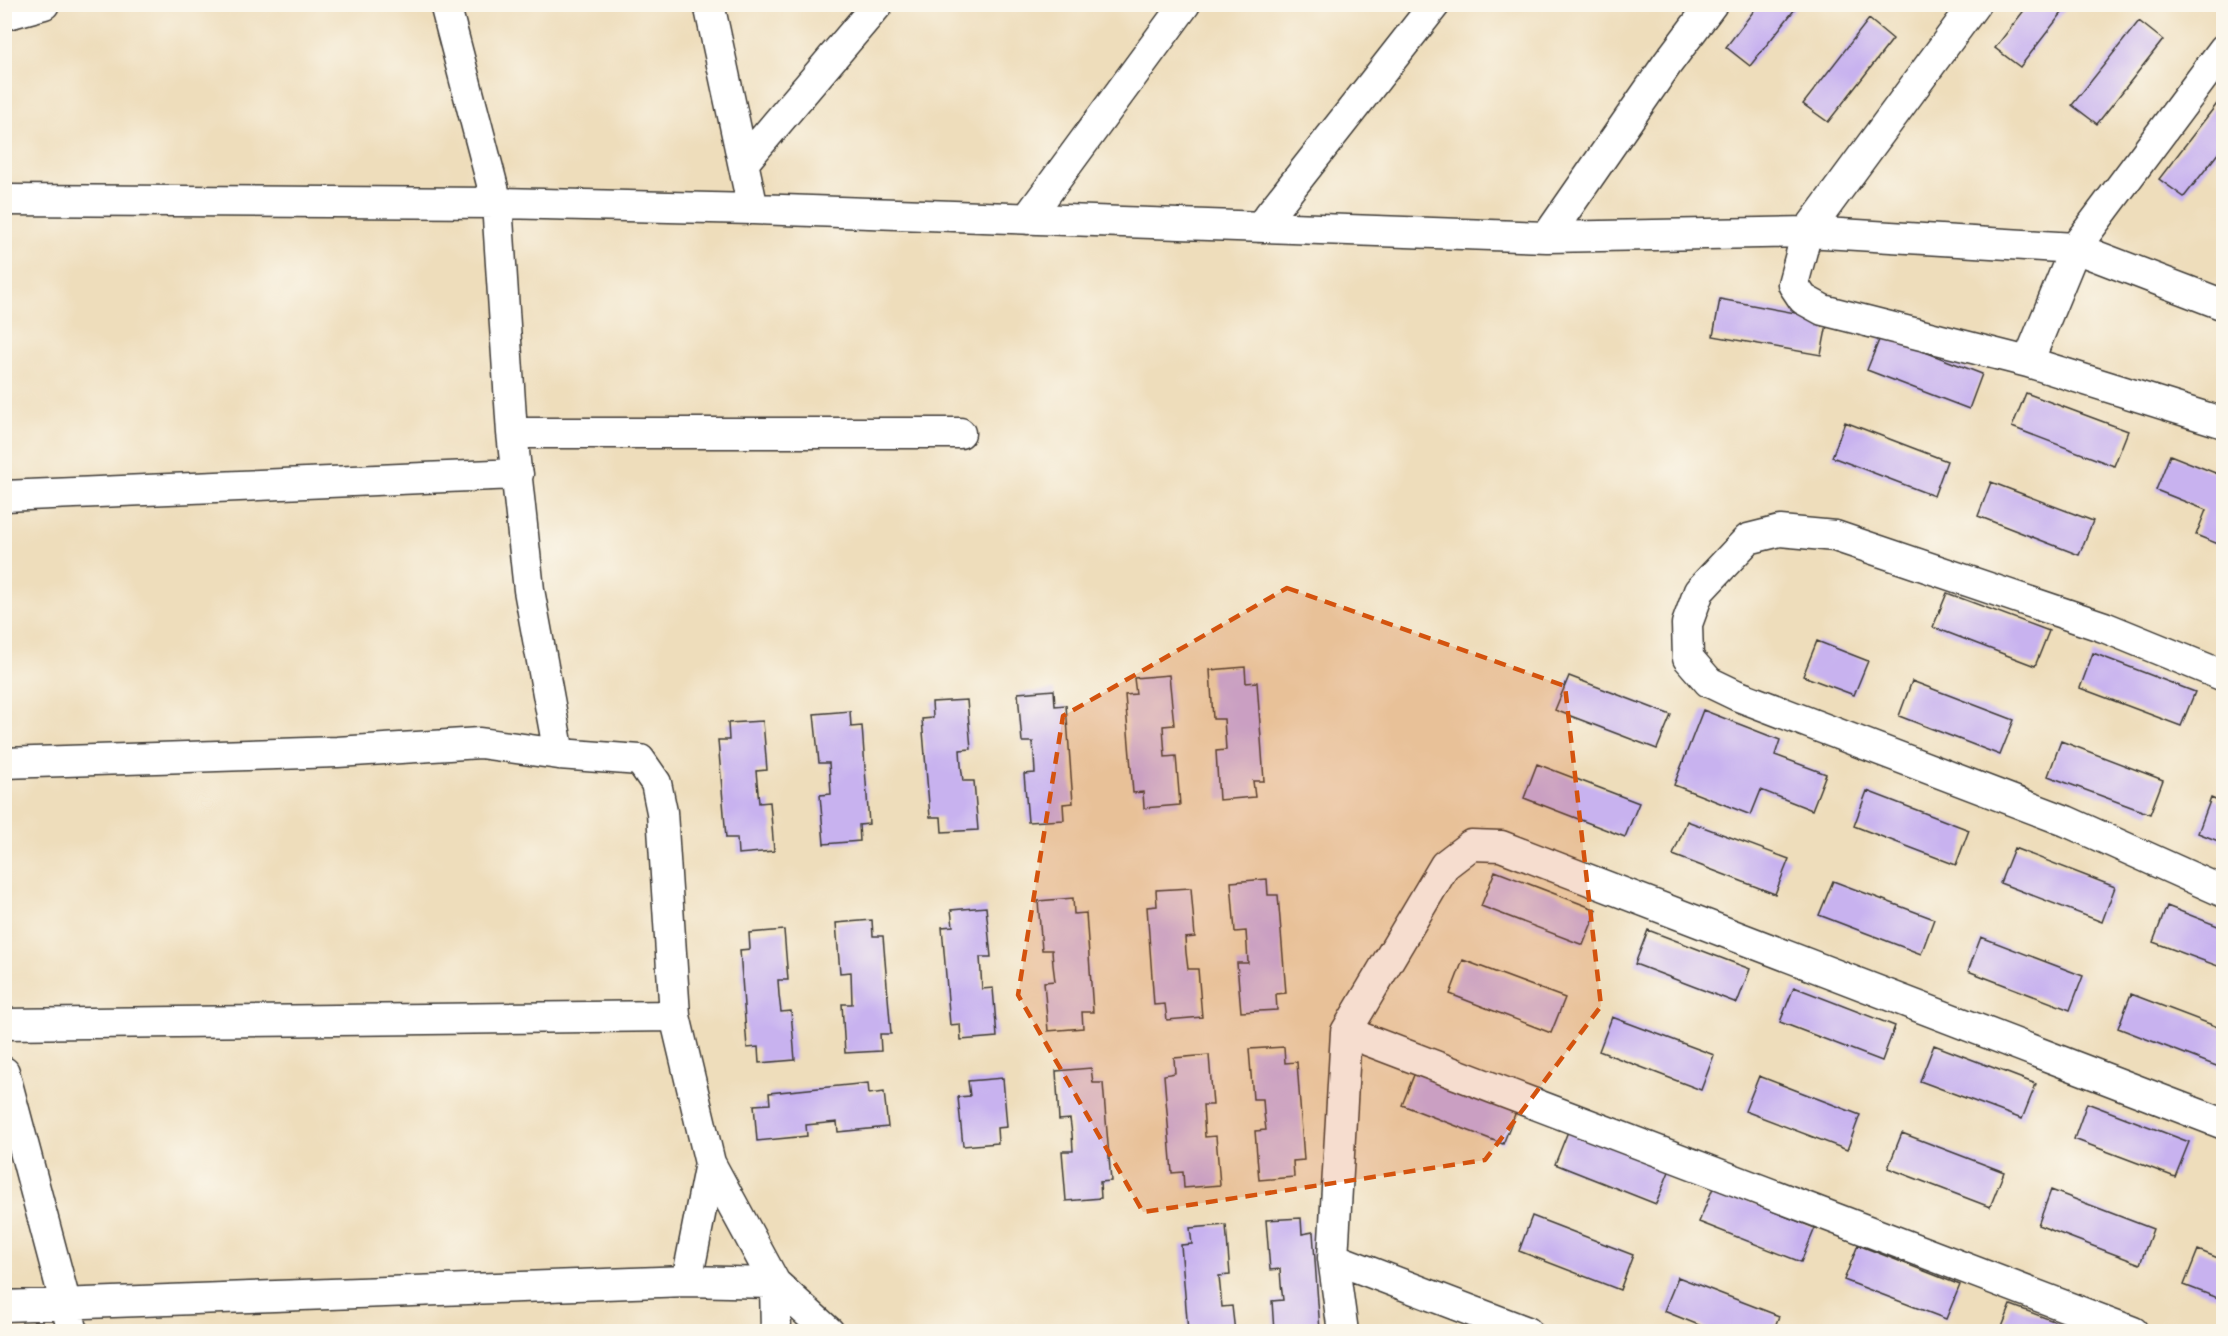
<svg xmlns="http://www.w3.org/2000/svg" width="2228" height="1336" font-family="'Balsamiq Sans',sans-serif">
  <rect width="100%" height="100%" fill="#fbf7ec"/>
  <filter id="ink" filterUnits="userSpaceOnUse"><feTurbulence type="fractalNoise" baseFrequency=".0167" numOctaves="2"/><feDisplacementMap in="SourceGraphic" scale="12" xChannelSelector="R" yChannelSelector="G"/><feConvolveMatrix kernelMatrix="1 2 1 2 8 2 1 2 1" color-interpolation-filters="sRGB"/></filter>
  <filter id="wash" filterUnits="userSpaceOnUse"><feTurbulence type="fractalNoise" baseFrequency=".008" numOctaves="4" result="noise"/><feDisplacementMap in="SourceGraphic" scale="24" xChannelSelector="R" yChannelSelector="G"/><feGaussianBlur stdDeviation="1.35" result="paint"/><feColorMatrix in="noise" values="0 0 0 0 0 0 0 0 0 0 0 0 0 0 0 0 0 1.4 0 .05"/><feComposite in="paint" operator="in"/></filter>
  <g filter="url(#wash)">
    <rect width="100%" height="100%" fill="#edb"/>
    <g id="blocks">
      <!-- building -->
      <path fill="#c8b2ef" d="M 1759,4 L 1799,4 L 1750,66 L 1726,47 Z
        M 2029,4 L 2069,4 L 2020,67 L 1995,48 Z
        M 1869,19 L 1893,39 L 1828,122 L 1803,104 Z
        M 2139,21 L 2163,40 L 2097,124 L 2072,105 Z
        M 2223,96 L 2223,147 L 2184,197 L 2159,179 Z
        M 1720,299 L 1828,319 L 1821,355 L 1713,336 Z
        M 1881,335 L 1982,374 L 1969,409 L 1867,370 Z
        M 2026,393 L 2128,431 L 2114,466 L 2012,427 Z
        M 1845,422 L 1947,461 L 1934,496 L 1832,457 Z
        M 2170,455 L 2223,476 L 2223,546 L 2196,535 L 2206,510 L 2156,490 Z
        M 1991,482 L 2093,521 L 2079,555 L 1978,516 Z
        M 1947,593 L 2049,631 L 2035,666 L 1933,627 Z
        M 1817,641 L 1868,661 L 1854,695 L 1803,676 Z
        M 2093,653 L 2195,692 L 2181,726 L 2080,688 Z
        M 1245,667 L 1246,683 L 1257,682 L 1264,781 L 1253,781 L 1255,797 L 1219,800 L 1216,751 L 1226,750 L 1225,734 L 1224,719 L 1213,719 L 1210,670 Z
        M 1169,675 L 1174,725 L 1163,726 L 1165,757 L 1176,756 L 1180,805 L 1144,808 L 1143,792 L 1133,793 L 1125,695 L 1136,694 L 1134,678 Z
        M 1569,676 L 1671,715 L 1657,749 L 1555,710 Z
        M 1912,681 L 2014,720 L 2000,755 L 1899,716 Z
        M 1054,690 L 1055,706 L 1066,705 L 1073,803 L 1063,804 L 1064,820 L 1028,822 L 1024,774 L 1035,773 L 1034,756 L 1033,742 L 1022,742 L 1018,693 Z
        M 967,700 L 971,749 L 960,750 L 961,765 L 963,781 L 974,781 L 978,830 L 942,832 L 941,817 L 930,817 L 922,719 L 933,718 L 932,702 Z
        M 1703,710 L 1780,740 L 1775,755 L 1826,774 L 1812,810 L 1761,790 L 1751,815 L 1674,785 Z
        M 850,711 L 851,727 L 862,726 L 869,824 L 859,825 L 860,841 L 824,844 L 820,795 L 831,794 L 830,777 L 829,763 L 819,763 L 814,714 Z
        M 763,721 L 767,770 L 756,771 L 759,803 L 770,802 L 774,851 L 738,854 L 737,838 L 726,838 L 718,740 L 729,740 L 728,723 Z
        M 2061,741 L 2163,780 L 2150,814 L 2048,776 Z
        M 1537,764 L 1639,803 L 1625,837 L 1524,798 Z
        M 1867,791 L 1969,830 L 1956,865 L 1854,826 Z
        M 2211,798 L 2223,803 L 2223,843 L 2198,833 Z
        M 1687,821 L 1789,859 L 1775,894 L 1673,855 Z
        M 2014,848 L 2115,887 L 2102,922 L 2000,883 Z
        M 1495,871 L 1597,910 L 1583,945 L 1481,906 Z
        M 1267,879 L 1268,895 L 1278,895 L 1286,993 L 1276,994 L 1277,1010 L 1241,1012 L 1237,963 L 1248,963 L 1247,946 L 1246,931 L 1235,932 L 1231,882 Z
        M 1833,881 L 1934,919 L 1921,954 L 1819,915 Z
        M 1191,888 L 1195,937 L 1185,938 L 1186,953 L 1188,969 L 1198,969 L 1202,1017 L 1167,1020 L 1165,1004 L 1154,1005 L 1147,907 L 1157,906 L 1156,890 Z
        M 1073,898 L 1074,914 L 1086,913 L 1093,1012 L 1082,1012 L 1083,1028 L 1048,1031 L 1044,982 L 1055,981 L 1053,965 L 1052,950 L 1042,950 L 1038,901 Z
        M 2167,906 L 2223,928 L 2223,968 L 2153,942 Z
        M 986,907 L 991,957 L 980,957 L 982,989 L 993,988 L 997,1037 L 961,1040 L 960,1024 L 950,1025 L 942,927 L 953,926 L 951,910 Z
        M 872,920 L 873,936 L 883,936 L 891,1034 L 880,1034 L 881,1051 L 845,1053 L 842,1004 L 852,1004 L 851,972 L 840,973 L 836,923 Z
        M 784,930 L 788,980 L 778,980 L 779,995 L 781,1012 L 791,1011 L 795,1060 L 759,1063 L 758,1047 L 747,1048 L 740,950 L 750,949 L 749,933 Z
        M 1648,930 L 1750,969 L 1737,1003 L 1635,964 Z
        M 1981,937 L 2083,976 L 2070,1010 L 1968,971 Z
        M 1463,960 L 1565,998 L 1551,1033 L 1450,994 Z
        M 1794,987 L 1895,1026 L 1882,1061 L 1780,1022 Z
        M 2131,994 L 2223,1029 L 2223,1056 L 2219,1067 L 2118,1028 Z
        M 1612,1017 L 1714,1055 L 1701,1090 L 1599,1051 Z
        M 1934,1045 L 2036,1084 L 2022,1119 L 1920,1081 Z
        M 1284,1047 L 1285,1063 L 1297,1062 L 1304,1160 L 1293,1161 L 1294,1177 L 1259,1180 L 1255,1131 L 1266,1130 L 1264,1113 L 1263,1099 L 1253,1099 L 1249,1049 Z
        M 1209,1055 L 1213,1105 L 1203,1105 L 1205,1137 L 1216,1136 L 1220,1185 L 1184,1188 L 1183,1172 L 1172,1173 L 1164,1075 L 1175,1073 L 1174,1058 Z
        M 1091,1068 L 1093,1083 L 1103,1083 L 1111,1181 L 1100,1182 L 1101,1198 L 1066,1201 L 1062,1151 L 1073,1151 L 1072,1134 L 1070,1119 L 1059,1120 L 1056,1071 Z
        M 1416,1070 L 1517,1109 L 1503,1144 L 1402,1105 Z
        M 1759,1076 L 1860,1115 L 1847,1150 L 1745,1111 Z
        M 1003,1078 L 1007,1127 L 997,1128 L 998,1143 L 963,1146 L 958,1097 L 970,1096 L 968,1081 Z
        M 868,1083 L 869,1094 L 884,1092 L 888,1127 L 838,1132 L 837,1122 L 806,1125 L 807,1136 L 757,1141 L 754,1105 L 770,1104 L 769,1093 Z
        M 2087,1103 L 2189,1142 L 2175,1177 L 2074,1139 Z
        M 1569,1129 L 1670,1169 L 1656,1204 L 1555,1164 Z
        M 1902,1133 L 2004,1172 L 1990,1207 L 1888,1168 Z
        M 1713,1188 L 1815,1228 L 1801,1262 L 1699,1222 Z
        M 2051,1190 L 2153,1229 L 2140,1264 L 2038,1225 Z
        M 1532,1216 L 1633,1255 L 1620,1290 L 1519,1251 Z
        M 1301,1218 L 1302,1234 L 1313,1232 L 1320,1331 L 1274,1332 L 1272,1301 L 1283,1300 L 1281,1284 L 1280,1269 L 1270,1270 L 1266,1220 Z
        M 1226,1225 L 1230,1275 L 1219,1276 L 1222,1307 L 1232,1306 L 1235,1332 L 1188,1332 L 1181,1245 L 1192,1244 L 1190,1228 Z
        M 1858,1245 L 1960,1285 L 1946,1319 L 1844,1280 Z
        M 2198,1250 L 2223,1260 L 2223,1300 L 2184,1285 Z
        M 1678,1277 L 1779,1316 L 1773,1332 L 1716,1332 L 1664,1311 Z
        M 2011,1305 L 2080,1331 L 2080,1332 L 2000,1332 Z"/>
    </g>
  </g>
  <g filter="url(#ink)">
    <use href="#blocks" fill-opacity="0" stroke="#3c3934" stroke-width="1.5"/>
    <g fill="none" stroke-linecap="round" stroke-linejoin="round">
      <!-- street casing -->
      <g stroke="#3c3934" stroke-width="33">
        <path id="street" d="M 445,4 L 497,203 L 512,433 L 529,590 L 559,754 L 640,760 L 656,783 L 662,812 L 675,1016 L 710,1163 L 775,1283 L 829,1332
          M 709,4 L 753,209
          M 1975,4 L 1807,232 L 1793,284 L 1803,299 L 1823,310 L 2028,362 L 2224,423
          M 4,15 L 44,4
          M 744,162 L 878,4
          M 4,200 L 497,203 L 753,209 L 1547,237 L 1807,232 L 2075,248 L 2224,305
          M 1027,219 L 1185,4
          M 1260,227 L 1435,4
          M 1547,237 L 1667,64 L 1712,4
          M 2028,362 L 2075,248 L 2224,49
          M 512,433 L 960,433
          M 4,496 L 518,474
          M 2224,676 L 2104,627 L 1835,536 L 1780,531 L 1748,539 L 1699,591 L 1687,624 L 1688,658 L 1709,682 L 1736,695 L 2066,821 L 2224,892
          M 4,763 L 337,752 L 480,743 L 559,754
          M 4,1024 L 675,1016
          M 1346,1032 L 2133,1332
          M 4,1072 L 73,1332
          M 1333,1258 L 1527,1332
          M 687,1281 L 710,1163
          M 4,1306 L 687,1281 L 775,1283 L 776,1332
          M 1343,1332 L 1333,1258 L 1346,1032 L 1445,865 L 1471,845 L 1501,846 L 2224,1124"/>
      </g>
      <!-- street -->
      <use href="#street" stroke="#fff" stroke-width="30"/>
    </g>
  </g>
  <!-- marked area -->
  <path fill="#d4530e" fill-opacity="0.2" stroke="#d4530e" stroke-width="4.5" stroke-dasharray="12 8" stroke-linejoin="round" d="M 1287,588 L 1565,686 L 1601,1006 L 1485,1160 L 1143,1212 L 1018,995 L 1063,716 Z"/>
  <!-- margin -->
  <rect width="2228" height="1336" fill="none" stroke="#fbf7ec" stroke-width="24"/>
</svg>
